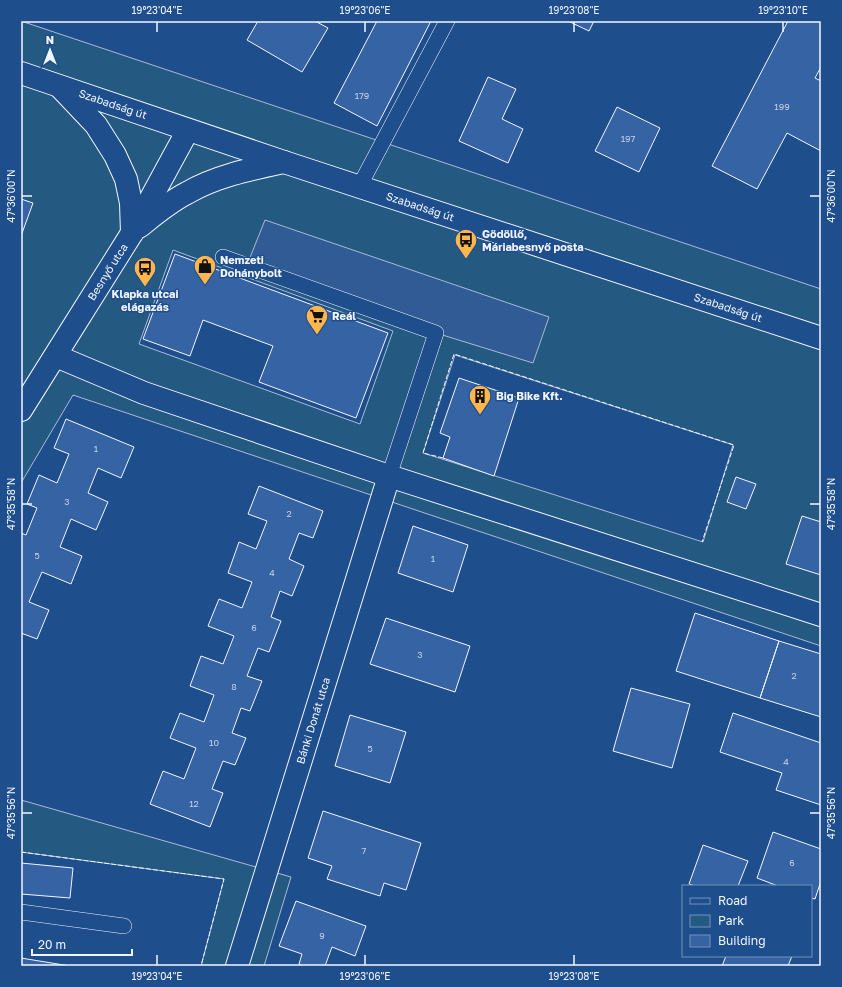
<svg xmlns="http://www.w3.org/2000/svg" width="842" height="987" font-family="'Golos Text',sans-serif">
  <rect width="100%" height="100%" fill="#1f4e8c"/>
  <!-- green -->
  <path fill="#245a82" stroke="#a8bbd7" fill-rule="evenodd" d="M 21,21 L 821,289 L 821,646 L 73,395 L 21,483 ZM 173,250 L 393,331 L 360,424 L 139,344 ZM 455,355 L 733,445 L 703,542 L 423,453 Z
    M 21,800 L 291,877 L 264,966 L 201,966 L 224,879 L 21,852 Z"/>
  <!-- parking -->
  <path fill="#305b95" stroke="#a8bbd7" d="M 265,220 L 549,317 L 533,363 L 436,333 L 247,265 Z"/>
  <!-- building -->
  <path fill="#3563a3" stroke="#f2f6ff" d="M 258,21 L 315,21 L 328,28 L 302,72 L 247,40 Z
    M 377,21 L 431,21 L 377,126 L 334,103 Z
    M 568,21 L 594,21 L 589,31 Z
    M 788,21 L 821,21 L 821,67 L 815,78 L 821,81 L 821,151 L 787,133 L 757,189 L 712,166 Z
    M 488,77 L 516,89 L 502,119 L 523,129 L 508,163 L 459,141 Z
    M 617,107 L 660,128 L 639,172 L 595,151 Z
    M 21,199 L 33,203 L 21,236 Z
    M 175,254 L 388,333 L 356,418 L 259,382 L 273,346 L 203,320 L 190,356 L 143,339 Z
    M 459,378 L 519,398 L 494,476 L 443,458 L 450,437 L 440,433 Z
    M 66,419 L 134,447 L 121,478 L 98,468 L 88,493 L 108,502 L 96,530 L 71,519 L 60,547 L 82,556 L 71,584 L 42,572 L 29,602 L 49,610 L 37,639 L 21,633 L 21,533 L 26,535 L 37,508 L 27,504 L 39,475 L 57,483 L 69,454 L 54,448 Z
    M 736,477 L 756,484 L 746,509 L 727,502 Z
    M 259,486 L 323,511 L 313,538 L 299,533 L 289,559 L 304,566 L 292,596 L 280,591 L 271,617 L 281,621 L 269,652 L 258,648 L 247,676 L 262,681 L 250,711 L 241,708 L 232,733 L 246,738 L 235,765 L 223,761 L 212,789 L 223,793 L 210,827 L 150,804 L 163,771 L 184,779 L 196,748 L 170,738 L 180,713 L 204,722 L 214,695 L 190,686 L 201,656 L 223,664 L 234,636 L 208,626 L 219,599 L 242,608 L 252,582 L 228,573 L 239,542 L 256,549 L 267,521 L 248,514 Z
    M 802,516 L 821,522 L 821,575 L 786,564 Z
    M 413,526 L 468,545 L 453,592 L 398,573 Z
    M 695,613 L 779,641 L 760,698 L 676,671 Z
    M 386,618 L 470,646 L 455,692 L 370,664 Z
    M 779,641 L 821,654 L 821,717 L 760,698 Z
    M 631,688 L 690,704 L 672,768 L 613,751 Z
    M 733,713 L 821,743 L 821,805 L 776,790 L 782,773 L 720,752 Z
    M 350,715 L 406,732 L 390,783 L 335,766 Z
    M 323,811 L 421,843 L 406,890 L 384,883 L 380,896 L 327,879 L 332,866 L 308,858 Z
    M 773,832 L 821,849 L 821,881 L 815,899 L 811,898 L 811,886 L 778,886 L 757,878 Z
    M 703,845 L 748,861 L 738,886 L 695,886 L 689,884 Z
    M 21,863 L 73,868 L 70,898 L 21,894 Z
    M 296,901 L 366,926 L 355,956 L 332,947 L 325,966 L 303,966 L 299,964 L 302,954 L 279,946 Z
    M 726,956 L 792,956 L 788,966 L 722,966 Z
    M 21,958 L 70,966 L 21,966 Z"/>
  <g fill="none" stroke-linecap="round" stroke-linejoin="round">
    <!-- service casing -->
    <g stroke="#f2f6ff" stroke-width="16">
      <path id="service" d="M 359,187 L 447,21
        M 223,257 L 436,333 L 389,476
        M 21,912 L 124,926"/>
    </g>
    <!-- minor casing -->
    <g stroke="#f2f6ff" stroke-width="24">
      <g id="minor">
        <path d="M 60,87 L 96,125 L 115,155 L 126,179 L 131,203 L 132,233"/>
        <path d="M 139,227 C 154,215 169,202 187,193 C 216,176 251,169 284,162"/>
        <path d="M 56,356 L 144,393 L 389,476 L 821,615"/>
        <path id="s1" d="M 21,410 L 132,233 L 188,130"/>
        <path id="s2" d="M 237,966 L 389,476"/>
      </g>
    </g>
    <!-- primary casing -->
    <g stroke="#f2f6ff" stroke-width="24">
      <g id="primary">
        <path id="s3" d="M 21,73 L 284,162 L 821,338"/>
      </g>
    </g>
    <!-- service -->
    <use href="#service" stroke="#1f4e8c" stroke-width="15"/>
    <!-- minor -->
    <use href="#minor" stroke="#1f4e8c" stroke-width="22"/>
    <!-- primary -->
    <use href="#primary" stroke="#1f4e8c" stroke-width="22"/>
    <!-- fence -->
    <path stroke="#f2f6ff" stroke-width="1" stroke-dasharray="5 2" stroke-linecap="butt" d="M 443,458 L 423,453 L 454,354 L 734,445 L 702,542
      M 21,852 L 224,879 L 201,966"/>
  </g>
  <!-- ticks -->
  <path fill="none" stroke="#f2f6ff" stroke-width="1.5" d="M 157,22 L 157,32M 365,22 L 365,32M 574,22 L 574,32M 783,22 L 783,32M 22,196 L 32,196M 810,196 L 820,196M 22,504 L 32,504M 810,504 L 820,504M 22,813 L 32,813M 810,813 L 820,813M 157,955 L 157,965M 365,955 L 365,965M 574,955 L 574,965"/>
  <!-- icons -->
  <defs>
    <g id="bus-pin" transform="scale(1.15)"><path d="M0 17L-7.5 6A9.5 9.5 0 1 1 7.5 6Z" fill="#ffb74d" stroke="#1f4e8c"/><path d="M-5-6H5V4H4V6H2V4H-2V6H-4V4H-5ZM-3.5-4V0h7V-4ZM-3.5 1.2v1.5H-2V1.2ZM2 1.2v1.5H3.5V1.2Z" fill="#111"/></g>
    <g id="shop-pin" transform="scale(1.15)"><path d="M0 17L-7.5 6A9.5 9.5 0 1 1 7.5 6Z" fill="#ffb74d" stroke="#1f4e8c"/><path d="M-5-2.5h2.3a2.7 3.5 0 0 1 5.4 0H5L5.5 6h-11ZM-1.5-2.5h3a1.5 2.3 0 0 0-3 0Z" fill="#111"/></g>
    <g id="supermarket-pin" transform="scale(1.15)"><path d="M0 17L-7.5 6A9.5 9.5 0 1 1 7.5 6Z" fill="#ffb74d" stroke="#1f4e8c"/><path d="M-6-5.5h2.5l.6 2H6L4.5 2H-2.5L-4.4-4H-6ZM-1.5 3.2a1.3 1.3 0 1 0 .1 0ZM3 3.2a1.3 1.3 0 1 0 .1 0Z" fill="#111"/></g>
    <g id="building-pin" transform="scale(1.15)"><path d="M0 17L-7.5 6A9.5 9.5 0 1 1 7.5 6Z" fill="#ffb74d" stroke="#1f4e8c"/><path d="M-4-6H4V6H1V3H-1V6H-4ZM-2.5-4.3h1.7v1.8h-1.7ZM.8-4.3h1.7v1.8H.8ZM-2.5-1h1.7V.8h-1.7ZM.8-1h1.7V.8H.8Z" fill="#111"/></g>
  </defs>
  <g fill-rule="evenodd">
    <use href="#bus-pin" x="466" y="240"/>
    <use href="#shop-pin" x="205" y="266"/>
    <use href="#bus-pin" x="145" y="268"/>
    <use href="#supermarket-pin" x="317" y="316"/>
    <use href="#building-pin" x="480" y="396"/>
  </g>
  <g text-anchor="middle" stroke-width="3" stroke-linejoin="round" paint-order="stroke">
    <!-- number labels -->
    <g font-size="9" fill="#c3d1e8">
      <text x="362" y="99">179</text>
      <text x="782" y="110">199</text>
      <text x="628" y="142">197</text>
      <text x="96" y="452">1</text>
      <text x="67" y="505">3</text>
      <text x="289" y="517">2</text>
      <text x="37" y="559">5</text>
      <text x="433" y="562">1</text>
      <text x="272" y="576">4</text>
      <text x="254" y="631">6</text>
      <text x="420" y="658">3</text>
      <text x="794" y="679">2</text>
      <text x="234" y="690">8</text>
      <text x="214" y="746">10</text>
      <text x="370" y="752">5</text>
      <text x="786" y="765">4</text>
      <text x="194" y="807">12</text>
      <text x="364" y="854">7</text>
      <text x="792" y="866">6</text>
      <text x="322" y="939">9</text>
    </g>
    <!-- street labels -->
    <g font-size="11" fill="#f2f6ff" stroke="#1f4e8c">
      <text dy="4" stroke="none"><textPath href="#s3" startOffset="97">Szabadság út</textPath></text>
      <text dy="4" stroke="none"><textPath href="#s3" startOffset="421">Szabadság út</textPath></text>
      <text dy="4" stroke="none"><textPath href="#s1" startOffset="163">Besnyő utca</textPath></text>
      <text dy="4" stroke="none"><textPath href="#s3" startOffset="745">Szabadság út</textPath></text>
      <text dy="4" stroke="none"><textPath href="#s2" startOffset="257">Bánki Donát utca</textPath></text>
    </g>
    <!-- poi labels -->
    <g font-size="11" font-weight="bold" fill="#f2f6ff" stroke="#1f4e8c" text-anchor="start">
      <text x="482" y="238">Gödöllő,<tspan x="482" dy="13">Máriabesnyő posta</tspan></text>
      <text x="220" y="264">Nemzeti<tspan x="220" dy="13">Dohánybolt</tspan></text>
      <text x="145" y="298" text-anchor="middle">Klapka utcai<tspan x="145" dy="13">elágazás</tspan></text>
      <text x="332" y="320">Reál</text>
      <text x="496" y="400">Big Bike Kft.</text>
    </g>
  </g>
  <!-- border -->
  <rect width="842" height="987" fill="none" stroke="#1f4e8c" stroke-width="44"/>
  <!-- legend -->
  <rect x="682" y="885" width="130" height="72" fill="#1f4e8c" stroke="#7391ba"/>
  <rect x="690" y="898" width="20" height="6" fill="#1f4e8c" stroke="#7391ba"/>
  <text x="718" y="905" font-size="12" fill="#f2f6ff">Road</text>
  <rect x="690" y="915" width="20" height="12" fill="#245a82" stroke="#7391ba"/>
  <text x="718" y="925" font-size="12" fill="#f2f6ff">Park</text>
  <rect x="690" y="935" width="20" height="12" fill="#3563a3" stroke="#7391ba"/>
  <text x="718" y="945" font-size="12" fill="#f2f6ff">Building</text>
  <!-- north arrow -->
  <g transform="translate(50 50)" stroke="#1f4e8c" stroke-width="3" paint-order="stroke">
  <path d="M0-3L7 15L0 10L-7 15Z" fill="#f2f6ff"/>
  <text y="-6" font-size="11" font-weight="bold" text-anchor="middle" fill="#f2f6ff">N</text>
  </g>
  <!-- scale -->
  <path d="M32 949v6h100v-6" fill="none" stroke="#f2f6ff" stroke-width="2"/>
  <text x="38" y="949" font-size="12" fill="#f2f6ff" stroke="#1f4e8c" stroke-width="3" paint-order="stroke">20 m</text>
  <rect x="22" y="22" width="798" height="943" fill="none" stroke="#f2f6ff" stroke-width="1.5"/>
  <g font-size="10" text-anchor="middle" fill="#f2f6ff">
    <text x="157" y="14">19°23'04"E</text>
    <text x="365" y="14">19°23'06"E</text>
    <text x="574" y="14">19°23'08"E</text>
    <text x="783" y="14">19°23'10"E</text>
    <text transform="translate(11 196) rotate(-90)" y="4">47°36'00"N</text>
    <text transform="translate(831 196) rotate(-90)" y="4">47°36'00"N</text>
    <text transform="translate(11 504) rotate(-90)" y="4">47°35'58"N</text>
    <text transform="translate(831 504) rotate(-90)" y="4">47°35'58"N</text>
    <text transform="translate(11 813) rotate(-90)" y="4">47°35'56"N</text>
    <text transform="translate(831 813) rotate(-90)" y="4">47°35'56"N</text>
    <text x="157" y="980">19°23'04"E</text>
    <text x="365" y="980">19°23'06"E</text>
    <text x="574" y="980">19°23'08"E</text>
  </g>
</svg>
